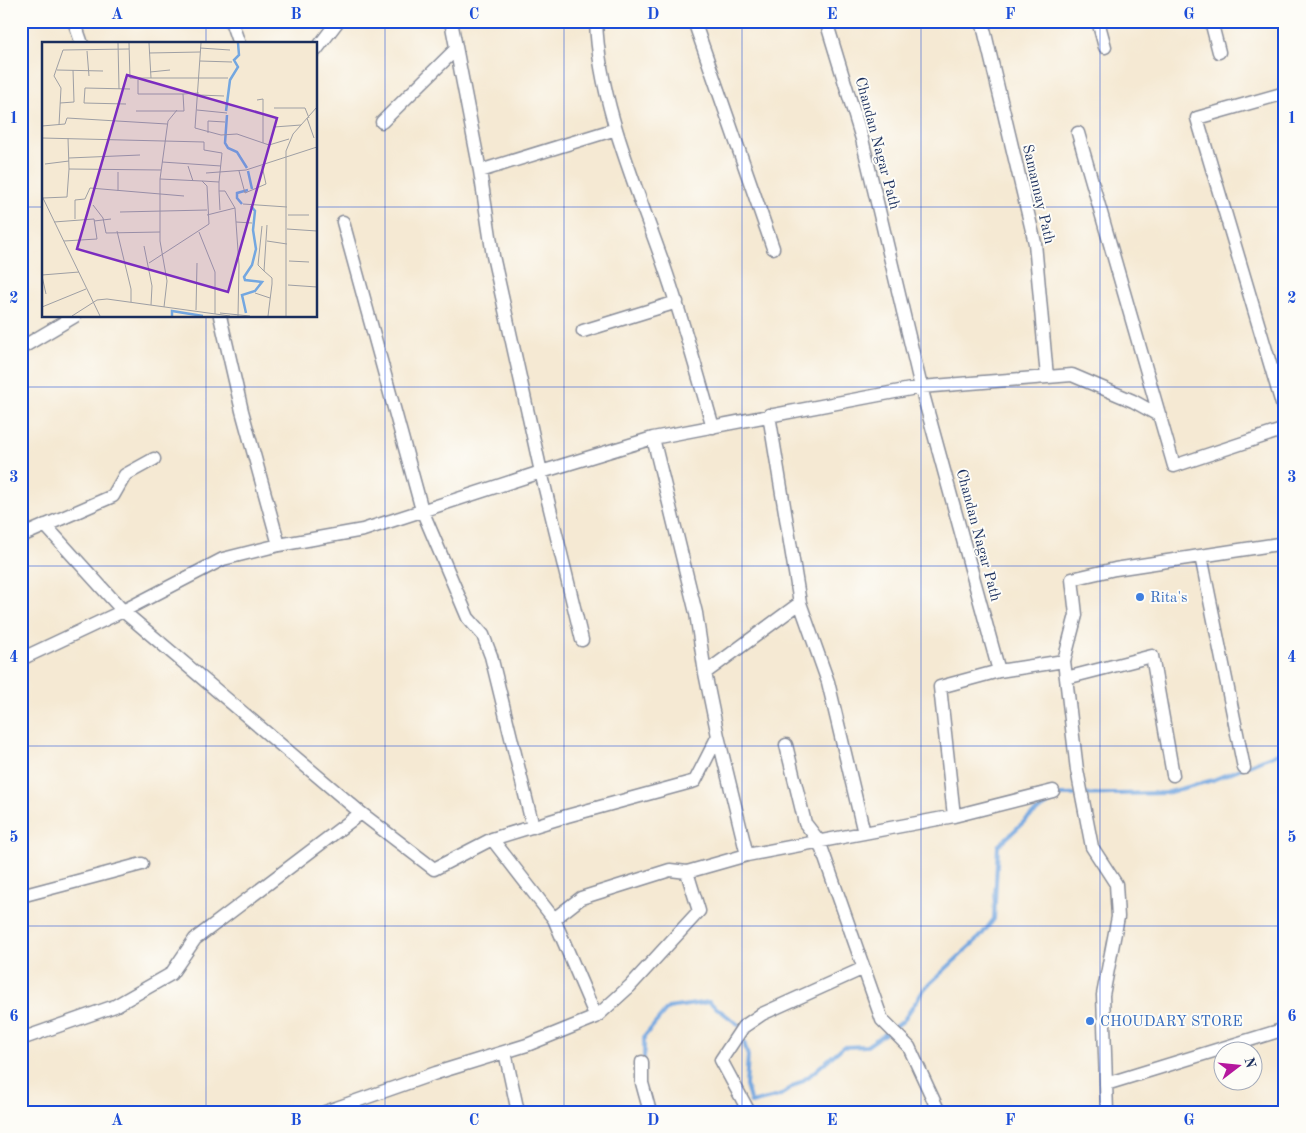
<svg xmlns="http://www.w3.org/2000/svg" width="1306" height="1133" font-family="'Old Standard TT',serif">
  <rect width="100%" height="100%" fill="#fdfcf7"/>
  <filter id="ink" filterUnits="userSpaceOnUse"><feTurbulence type="fractalNoise" baseFrequency=".02" numOctaves="2"/><feDisplacementMap in="SourceGraphic" scale="10" xChannelSelector="R" yChannelSelector="G"/><feConvolveMatrix kernelMatrix="1 2 1 2 8 2 1 2 1" color-interpolation-filters="sRGB"/></filter>
  <filter id="wash" filterUnits="userSpaceOnUse"><feTurbulence type="fractalNoise" baseFrequency=".0096" numOctaves="4" result="noise"/><feDisplacementMap in="SourceGraphic" scale="20" xChannelSelector="R" yChannelSelector="G"/><feGaussianBlur stdDeviation="1.12" result="paint"/><feColorMatrix in="noise" values="0 0 0 0 0 0 0 0 0 0 0 0 0 0 0 0 0 1.4 0 .05"/><feComposite in="paint" operator="in"/></filter>
  <g filter="url(#wash)">
    <rect width="100%" height="100%" fill="#f5e9d3"/>
    <g fill="none" stroke-linecap="round" stroke-linejoin="round">
      <!-- stream -->
      <path stroke="#74a7e0" stroke-width="4" d="M 742,1035 L 748,1056 L 746,1085 L 751,1103 L 779,1096 L 808,1077 L 843,1047 L 867,1046 L 903,1021 L 925,988 L 980,937 L 994,919 L 998,846 L 1029,817 L 1061,795 L 1166,793 L 1213,780 L 1285,750
        M 644,1060 L 644,1037 L 668,1008 L 709,1002 L 740,1026"/>
    </g>
  </g>
  <g filter="url(#ink)">
    <g fill="none" stroke-linecap="round" stroke-linejoin="round">
      <!-- street casing -->
      <g stroke="#888c98" stroke-width="15">
        <path id="street" d="M 74,21 L 82,44
          M 231,21 L 239,44
          M 451,21 L 480,171 L 493,256 L 541,472 L 582,640
          M 596,21 C 599,103 636,186 663,263 C 682,317 697,372 713,427
          M 694,21 L 773,248
          M 982,21 L 1035,243 L 1047,377
          M 1098,21 L 1105,47
          M 1211,21 L 1219,52
          M 316,50 L 338,21
          M 1285,93 L 1197,118 L 1285,414
          M 382,122 L 456,49
          M 1078,133 L 1174,466 L 1285,429
          M 480,171 L 616,129
          M 343,222 L 422,510 L 468,618 L 483,635 L 491,656 L 533,827
          M 220,316 L 242,411 L 279,545
          M 583,331 L 677,302
          M 21,348 L 75,316
          M 769,415 L 800,603 L 828,682 L 864,833
          M 45,525 L 123,611 L 361,813 L 434,869 L 492,839 L 567,816 L 695,781 L 718,736 L 705,673 L 696,613 L 653,438
          M 21,536 L 113,496 L 125,475 L 154,459
          M 1201,556 L 1244,768
          M 21,659 L 123,611 L 223,559 L 279,545 L 363,530 L 541,472 L 653,438 L 921,387 L 1072,375 L 1133,401 L 1160,416
          M 999,671 L 1064,661
          M 705,673 L 800,603
          M 1066,678 L 1152,656 L 1173,775
          M 786,745 L 805,823 L 819,841 L 882,1020 L 909,1047 L 939,1112
          M 954,816 L 1053,791
          M 492,839 L 554,919 L 596,1017
          M 747,855 L 954,816 L 940,687 L 999,671 L 921,387 L 862,139 L 826,21
          M 21,896 L 142,864
          M 554,919 L 581,898 L 670,870 L 687,872
          M 21,1039 L 115,1006 L 171,974 L 195,939 L 361,813
          M 505,1052 L 518,1112
          M 642,1062 L 642,1083 L 650,1112
          M 1106,1084 L 1285,1029
          M 325,1112 L 436,1073 L 527,1045 L 596,1017 L 630,986 L 699,911 L 687,872 L 747,855 L 718,736
          M 749,1112 L 721,1060 L 743,1027 L 762,1014 L 864,968
          M 1107,1112 L 1103,995 L 1118,917 L 1116,884 L 1092,847 L 1077,770 L 1064,661 L 1076,615 L 1072,579 L 1115,569 L 1285,543"/>
      </g>
      <!-- street -->
      <use href="#street" stroke="#fff" stroke-width="12"/>
    </g>
  </g>
  <!-- grid -->
  <path fill="none" stroke="#1d4ed8" stroke-width="1" stroke-opacity="0.55" d="M 206,21 L 206,44M 385,21 L 385,1112M 564,21 L 564,1112M 742,21 L 742,1112M 921,21 L 921,1112M 1100,21 L 1100,1112M 21,207 L 44,207M 316,207 L 1285,207M 206,316 L 206,1112M 21,387 L 1285,387M 21,566 L 1285,566M 21,746 L 1285,746M 21,926 L 1285,926"/>
  <!-- markers -->
  <g fill="#3f7fe0" stroke="#fdfcf7" stroke-width="2">
    <circle cx="1140" cy="597" r="5"/>
    <circle cx="1090" cy="1021" r="5"/>
  </g>
  <g text-anchor="middle" stroke-width="4" stroke-linejoin="round" paint-order="stroke">
    <!-- street labels -->
    <g font-size="15" fill="#1b2f5e" stroke="#fdfcf7">
      <text transform="translate(878 143) rotate(75)" y="5">Chandan Nagar Path</text>
      <text transform="translate(1039 194) rotate(77)" y="5">Samannay Path</text>
      <text transform="translate(979 535) rotate(75)" y="5">Chandan Nagar Path</text>
    </g>
    <!-- shop labels -->
    <g font-size="15" fill="#366cbe" stroke="#fdfcf7" text-anchor="start">
      <text x="1150" y="602">Rita's</text>
      <text x="1100" y="1026">CHOUDARY STORE</text>
    </g>
  </g>
  <!-- overview -->
  <g transform="translate(42 42)">
    <rect width="275" height="275" fill="#f5e9d3"/>
    <path fill="none" stroke="#74a7e0" stroke-width="2.5" d="M 184,69 L 188,38 L 196,25 L 192,18 L 197,13 L 196,1M 185,73 L 183,101 L 186,106 L 195,110 L 205,126M 206,129 L 210,147M 200,162 L 195,156 L 195,151 L 206,148M 204,271 L 200,253 L 213,249 L 220,240 L 203,238 L 202,235 L 210,223 L 214,207 L 211,188 L 213,169 L 209,164M 130,274 L 130,269 L 161,274"/>
    <path fill="none" stroke="#9e9fa4" stroke-width="1" d="M 76,1 L 77,47M 87,1 L 88,36 L 186,36M 107,1 L 109,36M 159,1 L 153,86 L 179,93 L 195,92 L 227,103 L 247,97M 158,6 L 188,8M 45,9 L 47,34M 107,11 L 158,10M 158,19 L 190,20M 15,28 L 61,29M 108,30 L 128,28M 12,34 L 21,8 L 87,7M 12,34 L 19,46 L 17,83M 96,38 L 96,52 L 141,52M 157,53 L 182,54M 215,58 L 221,57 L 221,101M 18,61 L 32,60 L 31,28M 84,62 L 42,61 L 43,46 L 88,47M 232,66 L 263,66 L 267,76M 155,68 L 185,71M 94,69 L 142,69 L 141,52 L 157,51M 265,76 L 272,96M 0,84 L 23,82 L 25,76 L 125,82M 232,85 L 259,83M 166,91 L 166,79 L 183,80M 0,96 L 162,100 L 162,108 L 180,111 L 177,140M 26,96 L 27,127 L 119,128M 27,116 L 98,113M 120,120 L 179,124M 3,122 L 27,119M 146,124 L 151,139M 197,129 L 203,151 L 224,142 L 220,124M 76,130 L 76,149M 164,131 L 204,128 L 275,105M 160,139 L 177,140 L 177,149 L 183,149 L 193,166 L 197,223 L 196,274M 177,149 L 178,168M 0,154 L 58,274M 1,156 L 25,155 L 27,127M 201,162 L 245,165M 51,163 L 61,176 L 64,191 L 118,190M 78,170 L 165,168M 165,173 L 193,166M 246,173 L 267,173M 33,177 L 33,158 L 43,157 L 48,146 L 142,154M 52,179 L 69,177M 12,180 L 52,177 L 55,197 L 22,199M 194,180 L 210,181M 225,183 L 222,229 L 230,236 L 230,242 L 226,274M 220,184 L 216,223 L 222,229M 245,187 L 275,189M 75,189 L 89,247 L 89,260M 157,190 L 173,230 L 173,272M 225,199 L 245,202M 102,204 L 110,244 L 109,263M 247,219 L 267,220M 107,221 L 167,182 L 165,144 L 160,139 L 118,137M 0,233 L 37,230M 0,234 L 4,252M 246,243 L 275,245M 213,251 L 228,256M 0,265 L 44,247M 122,265 L 125,239 L 118,199 L 118,137 L 126,79 L 135,68M 154,268 L 155,221M 178,271 L 208,274M 30,274 L 55,258 L 65,257 L 188,274M 244,274 L 244,109 L 251,92 L 275,65"/>
    <path fill="#7b2cbf" fill-opacity="0.15" stroke="#7b2cbf" stroke-width="2.5" d="M 85,33 L 235,76 L 186,250 L 35,207 Z"/>
    <rect width="275" height="275" fill="none" stroke="#1b2f5e" stroke-width="2.5"/>
  </g>
  <!-- margin -->
  <rect width="1306" height="1133" fill="none" stroke="#fdfcf7" stroke-width="55"/>
  <!-- north arrow -->
  <g transform="translate(1238 1066) rotate(74)"><circle r="24" fill="#fdfcf7" stroke="#a3aaba"/>
  <path d="M0-4L9 19L0 12L-9 19Z" fill="#b5179e"/>
  <text y="-8" font-size="14" font-weight="bold" text-anchor="middle" fill="#1b2f5e">N</text>
  </g>
  <rect x="28" y="28" width="1250" height="1078" fill="none" stroke="#1d4ed8" stroke-width="2"/>
  <g font-size="16" text-anchor="middle" font-weight="bold" fill="#1d4ed8">
    <text x="117" y="19">A</text>
    <text x="296" y="19">B</text>
    <text x="474" y="19">C</text>
    <text x="653" y="19">D</text>
    <text x="832" y="19">E</text>
    <text x="1010" y="19">F</text>
    <text x="1189" y="19">G</text>
    <text x="14" y="123">1</text>
    <text x="1292" y="123">1</text>
    <text x="14" y="303">2</text>
    <text x="1292" y="303">2</text>
    <text x="14" y="482">3</text>
    <text x="1292" y="482">3</text>
    <text x="14" y="662">4</text>
    <text x="1292" y="662">4</text>
    <text x="14" y="842">5</text>
    <text x="1292" y="842">5</text>
    <text x="14" y="1021">6</text>
    <text x="1292" y="1021">6</text>
    <text x="117" y="1125">A</text>
    <text x="296" y="1125">B</text>
    <text x="474" y="1125">C</text>
    <text x="653" y="1125">D</text>
    <text x="832" y="1125">E</text>
    <text x="1010" y="1125">F</text>
    <text x="1189" y="1125">G</text>
  </g>
</svg>
